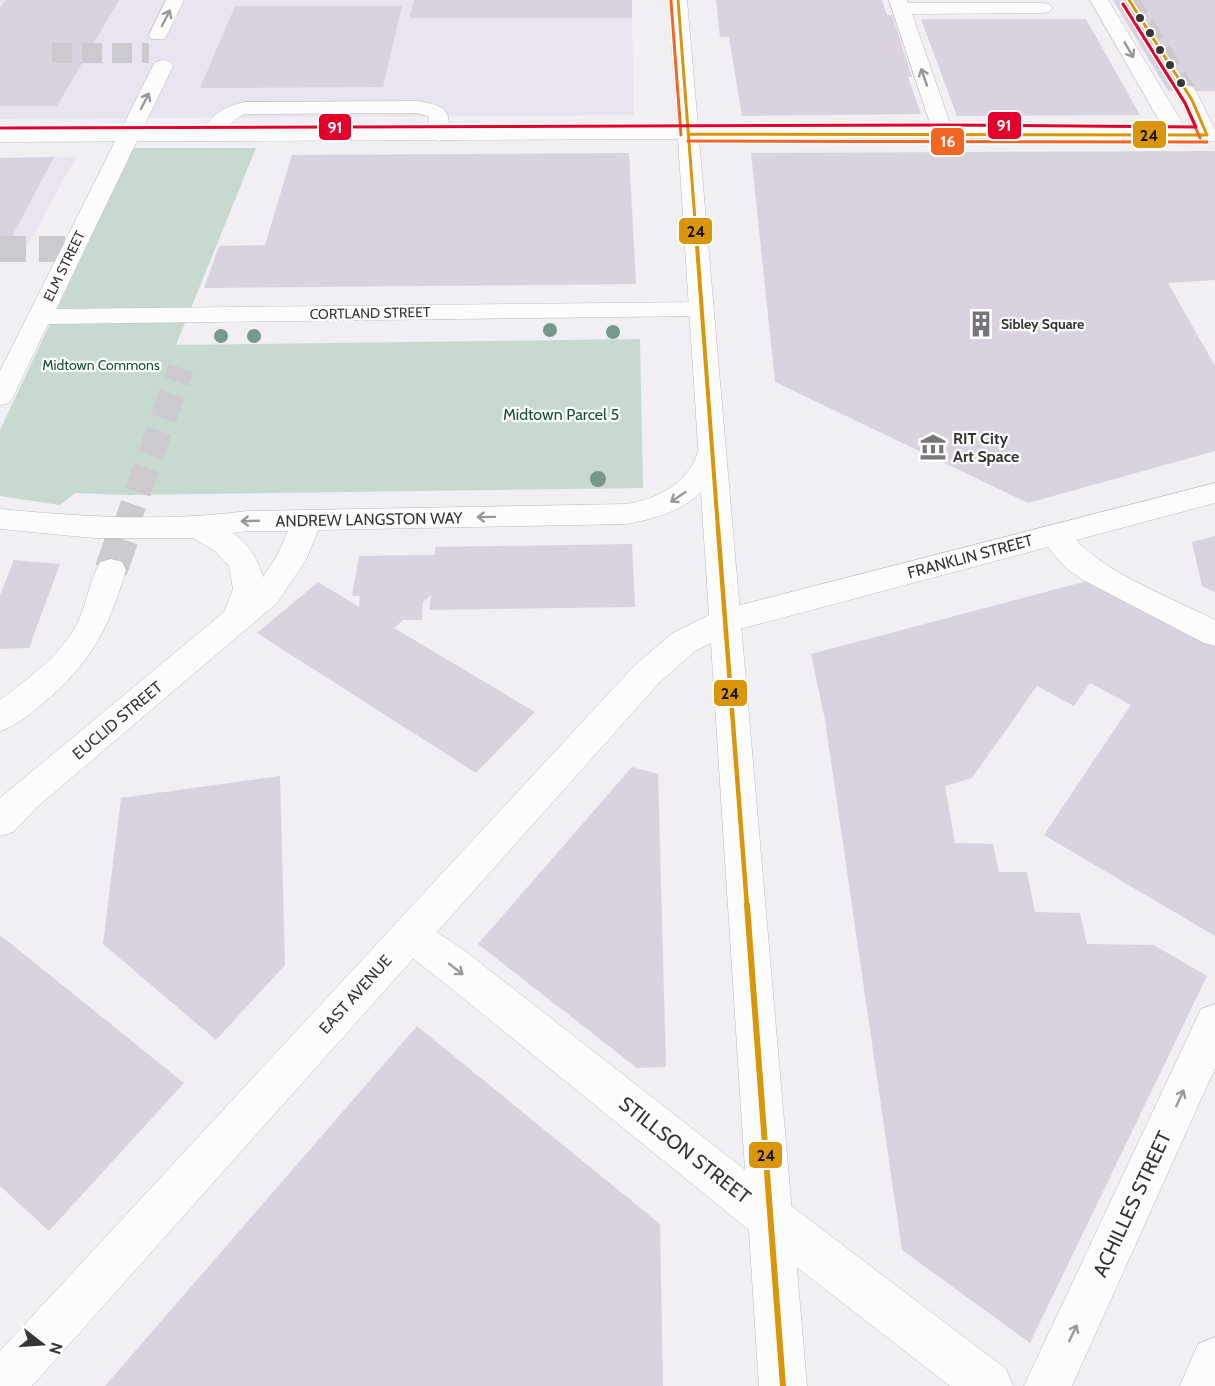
<svg xmlns="http://www.w3.org/2000/svg" width="1215" height="1386" font-family="Cabin,sans-serif">
  <rect width="100%" height="100%" fill="#f1eef4"/>
  <!-- built -->
  <path fill="#eae3f0" d="M 0,0 L 414,0 L 410,18 L 632,18 L 634,115 L 0,119 Z
    M 76,157 L 23,254 L 0,254 L 0,158 Z"/>
  <!-- green -->
  <path fill="#c6dad0" d="M 133,148 L 256,148 L 176,345 L 640,339 L 643,488 L 126,495 L 75,493 L 60,505 L 0,496 L 0,430 Z"/>
  <!-- building -->
  <path fill="#dad3df" d="M 6,0 L 119,0 L 57,106 L 0,106 L 0,8 Z
    M 414,0 L 632,0 L 632,18 L 409,18 Z
    M 716,0 L 882,0 L 887,15 L 892,15 L 912,77 L 908,77 L 921,114 L 742,116 L 729,37 L 720,37 Z
    M 1113,0 L 1215,0 L 1215,91 L 1168,91 Z
    M 235,6 L 402,6 L 383,87 L 200,88 Z
    M 921,19 L 1086,19 L 1140,115 L 957,116 Z
    M 1215,151 L 1215,280 L 1168,283 L 1215,366 L 1215,451 L 1028,503 L 775,382 L 751,153 Z
    M 629,153 L 636,284 L 204,288 L 219,246 L 265,245 L 292,155 Z
    M 54,157 L 9,242 L 0,242 L 0,158 Z
    M 1215,536 L 1215,592 L 1202,586 L 1192,542 Z
    M 632,544 L 635,607 L 429,610 L 431,595 L 423,602 L 422,620 L 403,620 L 394,628 L 535,712 L 476,773 L 257,633 L 318,582 L 359,607 L 360,596 L 352,596 L 359,556 L 435,555 L 435,547 Z
    M 14,560 L 60,564 L 29,648 L 0,649 L 0,595 Z
    M 1087,581 L 1215,645 L 1215,936 L 1044,835 L 1131,705 L 1090,683 L 1074,706 L 1037,686 L 972,778 L 945,786 L 955,843 L 993,844 L 999,872 L 1027,872 L 1035,912 L 1080,913 L 1087,944 L 1154,945 L 1207,976 L 1030,1343 L 902,1250 L 825,720 L 811,654 Z
    M 632,767 L 658,774 L 666,1067 L 637,1068 L 478,944 Z
    M 280,776 L 285,965 L 216,1040 L 103,944 L 121,798 Z
    M 0,935 L 184,1083 L 49,1231 L 0,1186 Z
    M 417,1026 L 660,1224 L 663,1386 L 105,1386 Z"/>
  <g fill="none" stroke-linecap="round" stroke-linejoin="round">
    <!-- minor-tunnel-far2 -->
    <path stroke="#ccc9cf" stroke-width="20" stroke-dasharray="20 10" stroke-linecap="butt" d="M 1129,0 L 1186,91
      M 52,53 L 149,53"/>
    <!-- minor-tunnel-far1 -->
    <path stroke="#ccc9cf" stroke-width="26" stroke-dasharray="26 13" stroke-linecap="butt" d="M 0,249 L 72,249
      M 125,529 L 181,368"/>
    <!-- minor-tunnel -->
    <path stroke="#ccc9cf" stroke-width="33" stroke-dasharray="33 16" stroke-linecap="butt" d="M 111,570 L 126,528"/>
    <!-- minor casing -->
    <g stroke="#bebbc0" stroke-width="1">
      <path id="minor" d="M 166,0 L 184,0 L 165,39 L 151,39 L 149,35 Z
        M 889,0 L 907,0 L 908,3 L 1043,3 L 1049,4 L 1052,8 L 1049,12 L 1043,13 L 912,14 L 953,132 L 950,136 L 943,138 L 936,136 L 933,132 Z
        M 1090,0 L 1108,0 L 1189,134 L 1185,138 L 1178,140 L 1171,138 L 1167,134 Z
        M 163,60 L 170,62 L 173,66 L 56,309 L 701,302 L 710,304 L 713,309 L 710,314 L 701,316 L 48,324 L 13,397 L 9,403 L 0,405 L 0,371 L 153,66 L 156,62 Z
        M 1186,85 L 1193,87 L 1196,91 L 1215,130 L 1214,139 L 1207,141 L 1200,139 L 1196,135 L 1176,91 L 1179,87 Z
        M 418,101 C 435,105 449,104 449,125 C 449,131 450,134 446,139 L 439,141 L 432,139 L 428,135 L 429,117 L 418,113 L 245,114 C 226,121 222,144 203,139 L 199,135 C 212,115 222,107 245,102 Z
        M 712,442 L 722,444 L 726,451 C 709,500 675,515 627,524 L 318,530 L 306,560 L 277,603 L 37,807 L 13,832 L 0,836 L 0,798 L 224,612 L 233,589 L 229,566 L 215,551 L 193,538 L 94,538 L 0,529 L 0,509 C 86,517 162,522 248,511 L 627,504 C 651,500 674,490 689,470 C 695,463 697,453 702,444 ZM 248,531 L 288,531 L 277,556 L 263,577 C 258,559 248,543 232,533 Z
        M 1215,483 L 1215,503 L 1076,540 C 1109,575 1172,598 1215,620 L 1215,646 L 1204,643 L 1083,580 L 1066,568 L 1048,547 L 725,633 L 714,629 L 709,621 L 714,613 L 725,609 Z
        M 111,559 L 122,562 L 126,570 C 109,628 90,665 42,704 C 29,715 16,726 0,731 L 0,700 C 29,678 63,654 79,620 C 87,601 90,580 100,562 Z
        M 409,917 L 422,922 L 465,951 L 786,1202 L 1006,1369 L 1013,1386 L 950,1386 L 754,1234 L 437,977 L 396,946 L 390,934 L 396,922 Z
        M 1215,1004 L 1215,1068 L 1072,1386 L 1024,1386 L 1201,1009 Z
        M 1215,1337 L 1215,1386 L 1180,1386 L 1198,1344 Z"/>
    </g>
    <!-- major casing -->
    <g stroke="#bebbc0" stroke-width="1">
      <path id="major" d="M 669,0 L 687,0 L 698,127 L 943,126 L 1215,129 L 1215,141 L 943,138 L 699,139 L 807,1386 L 759,1386 L 711,643 L 695,651 L 659,683 L 32,1386 L 0,1386 L 0,1351 L 635,665 L 673,633 L 709,615 L 678,139 L 0,142 L 0,130 L 677,127 Z"/>
    </g>
    <!-- minor -->
    <use href="#minor" fill="#fdfcfd" fill-rule="evenodd"/>
    <!-- major -->
    <use href="#major" fill="#fdfcfd" fill-rule="evenodd"/>
    <!-- bus-1-far3 casing -->
    <g stroke="#fff" stroke-width="6">
      <path id="bus-1-far3" d="M 678,0 L 696,233
        M 688,134 L 1207,135 L 1192,100 L 1129,0"/>
    </g>
    <!-- bus-1-far2 casing -->
    <g stroke="#fff" stroke-width="8">
      <path id="bus-1-far2" d="M 696,232 L 718,529"/>
    </g>
    <!-- bus-1-far1 casing -->
    <g stroke="#fff" stroke-width="9">
      <path id="bus-1-far1" d="M 718,528 L 747,906"/>
    </g>
    <!-- bus-1 casing -->
    <g stroke="#fff" stroke-width="10">
      <path id="bus-1" d="M 747,905 L 783,1386"/>
    </g>
    <!-- bus-2 casing -->
    <g stroke="#fff" stroke-width="6">
      <path id="bus-2" d="M 671,1 L 681,135
        M 1123,4 L 1185,103 L 1200,138
        M 688,141 L 1207,142"/>
    </g>
    <!-- bus-3 casing -->
    <g stroke="#fff" stroke-width="6">
      <path id="bus-3" d="M 0,128 L 943,125 L 1196,127 L 1185,103 L 1123,4"/>
    </g>
    <!-- bus-1-far3 -->
    <use href="#bus-1-far3" stroke="#da9509" stroke-width="3"/>
    <!-- bus-1-far2 -->
    <use href="#bus-1-far2" stroke="#da9509" stroke-width="4"/>
    <!-- bus-1-far1 -->
    <use href="#bus-1-far1" stroke="#da9509" stroke-width="4.5"/>
    <!-- bus-1 -->
    <use href="#bus-1" stroke="#da9509" stroke-width="6"/>
    <!-- bus-2 -->
    <use href="#bus-2" stroke="#f26522" stroke-width="3"/>
    <!-- bus-3 -->
    <use href="#bus-3" stroke="#e4002b" stroke-width="3"/>
  </g>
  <!-- trees -->
  <g fill="#76998c">
    <circle cx="550" cy="330" r="7"/>
    <circle cx="613" cy="332" r="7"/>
    <circle cx="221" cy="336" r="7"/>
    <circle cx="254" cy="336" r="7"/>
    <circle cx="598" cy="479" r="8"/>
  </g>
  <!-- one-way arrows -->
  <defs><path id="oneway-shaft" d="M-6 0H5M1.5-3L5.5 0L1.5 3" fill="none" stroke-width="1.6" stroke-linecap="round" stroke-linejoin="round" transform="scale(1.5)"/></defs>
  <g stroke="#9a989b">
    <use href="#oneway-shaft" transform="translate(166 18) rotate(-63)"/>
    <use href="#oneway-shaft" transform="translate(1129 50) rotate(60)"/>
    <use href="#oneway-shaft" transform="translate(924 77) rotate(-109)"/>
    <use href="#oneway-shaft" transform="translate(145 101) rotate(-63)"/>
    <use href="#oneway-shaft" transform="translate(678 497) rotate(146)"/>
    <use href="#oneway-shaft" transform="translate(486 517) rotate(179)"/>
    <use href="#oneway-shaft" transform="translate(250 521) rotate(178)"/>
    <use href="#oneway-shaft" transform="translate(456 969) rotate(38)"/>
    <use href="#oneway-shaft" transform="translate(1180 1098) rotate(-65)"/>
    <use href="#oneway-shaft" transform="translate(1073 1333) rotate(-65)"/>
  </g>
  <!-- icons -->
  <defs>
    <g id="building-bare" transform="scale(2.07)"><path d="M-4-6H4V6H1V3H-1V6H-4ZM-2.5-4.3h1.7v1.8h-1.7ZM.8-4.3h1.7v1.8H.8ZM-2.5-1h1.7V.8h-1.7ZM.8-1h1.7V.8H.8Z" fill="#78767a" stroke="#fff" stroke-width="2.5" paint-order="stroke"/></g>
    <g id="museum-bare" transform="scale(2.07)"><path d="M0-6L6-3V-2H-6V-3ZM-5-1h2V3h-2ZM-1-1h2V3h-2ZM3-1h2V3H3ZM-6 4H6V6H-6Z" fill="#78767a" stroke="#fff" stroke-width="2.5" paint-order="stroke"/></g>
  </defs>
  <g fill-rule="evenodd">
    <use href="#building-bare" x="981" y="324"/>
    <use href="#museum-bare" x="933" y="447"/>
  </g>
  <!-- markers -->
  <g fill="#373539" stroke="#fff" stroke-width="2">
    <circle cx="1140" cy="18" r="5"/>
    <circle cx="1150" cy="33" r="5"/>
    <circle cx="1160" cy="50" r="5"/>
    <circle cx="1170" cy="65" r="5"/>
    <circle cx="1181" cy="83" r="5"/>
  </g>
  <g text-anchor="middle" stroke-width="4.5" stroke-linejoin="round" paint-order="stroke">
    <!-- far-street labels -->
    <g font-size="14" fill="#373539" stroke="#fff">
      <text transform="translate(64 266) rotate(-64)" y="5">ELM STREET</text>
      <text transform="translate(370 313) rotate(-1)" y="5">CORTLAND STREET</text>
    </g>
    <!-- far-poi labels -->
    <g font-size="14" font-weight="bold" fill="#373539" stroke="#fff" text-anchor="start">
      <text x="1001" y="329">Sibley Square</text>
    </g>
    <!-- far-park labels -->
    <g font-size="14" fill="#125436" stroke="#fff">
      <text x="101" y="370">Midtown Commons</text>
    </g>
    <!-- park labels -->
    <g font-size="16" fill="#125436" stroke="#fff">
      <text x="561" y="420">Midtown Parcel 5</text>
    </g>
    <!-- poi labels -->
    <g font-size="16" font-weight="bold" fill="#373539" stroke="#fff" text-anchor="start">
      <text x="953" y="444">RIT City<tspan x="953" dy="18">Art Space</tspan></text>
    </g>
    <!-- street labels -->
    <g font-size="16" fill="#373539" stroke="#fff">
      <text transform="translate(369 519) rotate(-1)" y="6">ANDREW LANGSTON WAY</text>
      <text transform="translate(970 556) rotate(-15)" y="6">FRANKLIN STREET</text>
      <text transform="translate(117 720) rotate(-40)" y="6">EUCLID STREET</text>
      <text transform="translate(355 994) rotate(-48)" y="6">EAST AVENUE</text>
    </g>
    <!-- near-street labels -->
    <g font-size="20" fill="#373539" stroke="#fff">
      <text transform="translate(685 1150) rotate(38)" y="7">STILLSON STREET</text>
      <text transform="translate(1132 1204) rotate(-65)" y="7">ACHILLES STREET</text>
    </g>
  </g>
  <g stroke="#fff" stroke-width="2">
    <rect x="987" y="111" width="35" height="29" rx="6" fill="#e4002b"/>
    <rect x="318" y="113" width="34" height="28" rx="6" fill="#e4002b"/>
    <rect x="1132" y="120" width="35" height="29" rx="6" fill="#da9509"/>
    <rect x="930" y="127" width="35" height="29" rx="6" fill="#f26522"/>
    <rect x="678" y="217" width="35" height="28" rx="6" fill="#da9509"/>
    <rect x="713" y="679" width="35" height="28" rx="6" fill="#da9509"/>
    <rect x="748" y="1141" width="35" height="28" rx="6" fill="#da9509"/>
  </g>
  <g font-size="16" text-anchor="middle" font-weight="bold" fill="#fff">
    <text x="1004" y="131">91</text>
    <text x="335" y="133">91</text>
    <text x="948" y="147">16</text>
  </g>
  <g font-size="16" text-anchor="middle" font-weight="bold" fill="#111">
    <text x="1149" y="141">24</text>
    <text x="696" y="237">24</text>
    <text x="730" y="699">24</text>
    <text x="766" y="1161">24</text>
  </g>
  <!-- north arrow -->
  <g transform="translate(42 1344) rotate(107)" stroke="#ffffff" stroke-width="4.5" paint-order="stroke">
  <path d="M0-4.5L10 22L0 15L-10 22Z" fill="#373539"/>
  <text y="-9" font-size="16" font-weight="bold" text-anchor="middle" fill="#373539">N</text>
  </g>
</svg>
